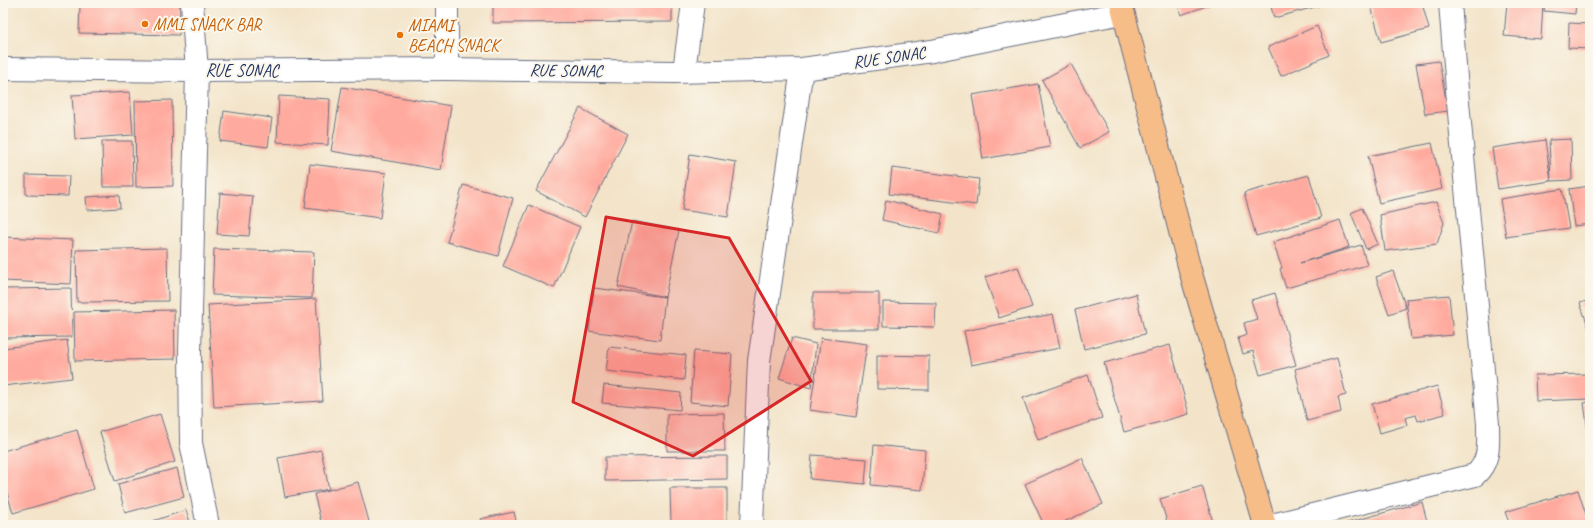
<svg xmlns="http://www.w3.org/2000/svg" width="1593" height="528" font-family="Caveat,sans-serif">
  <rect width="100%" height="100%" fill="#fbf7ec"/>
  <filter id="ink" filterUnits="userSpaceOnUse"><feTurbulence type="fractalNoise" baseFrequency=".025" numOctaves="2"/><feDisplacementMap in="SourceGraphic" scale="8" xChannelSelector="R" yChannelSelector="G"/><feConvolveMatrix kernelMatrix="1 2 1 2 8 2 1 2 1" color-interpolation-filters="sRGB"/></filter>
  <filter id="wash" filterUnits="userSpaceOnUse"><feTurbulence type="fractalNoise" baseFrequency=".012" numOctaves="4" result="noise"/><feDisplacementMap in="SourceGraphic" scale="16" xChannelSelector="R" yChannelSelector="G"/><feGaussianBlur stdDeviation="0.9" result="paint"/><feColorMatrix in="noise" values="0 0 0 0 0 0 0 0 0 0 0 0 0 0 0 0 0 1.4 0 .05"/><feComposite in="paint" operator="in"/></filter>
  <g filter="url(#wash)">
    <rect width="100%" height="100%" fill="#f3e4c9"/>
    <g id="blocks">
      <!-- building -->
      <path fill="#ffaa9e" d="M 80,3 L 180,3 L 179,35 L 79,33 Z
        M 493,3 L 672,3 L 672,22 L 493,23 Z
        M 975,3 L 1006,3 L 1006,4 L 975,8 Z
        M 1177,3 L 1208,3 L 1209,5 L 1181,15 Z
        M 1270,3 L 1326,3 L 1326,4 L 1274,18 Z
        M 1370,3 L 1422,3 L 1429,29 L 1381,42 Z
        M 1507,3 L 1543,3 L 1541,39 L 1504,36 Z
        M 1545,3 L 1576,3 L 1575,14 L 1544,11 Z
        M 1569,23 L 1590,24 L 1590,49 L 1568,48 Z
        M 1317,26 L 1329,55 L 1281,76 L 1268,47 Z
        M 1439,61 L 1448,111 L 1425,114 L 1416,64 Z
        M 1071,64 L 1109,132 L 1080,148 L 1042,80 Z
        M 1038,84 L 1050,147 L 983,159 L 972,95 Z
        M 342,87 L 451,106 L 441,170 L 331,151 Z
        M 130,92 L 133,135 L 75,139 L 72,95 Z
        M 279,96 L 330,99 L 328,145 L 277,142 Z
        M 172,100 L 173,186 L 136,187 L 135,101 Z
        M 580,108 L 628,134 L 585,217 L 536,191 Z
        M 224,111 L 272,118 L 268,147 L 220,141 Z
        M 1571,139 L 1572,180 L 1551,181 L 1549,140 Z
        M 1545,140 L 1551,181 L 1498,189 L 1492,148 Z
        M 102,141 L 132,141 L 133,187 L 103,187 Z
        M 1432,143 L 1442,189 L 1379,203 L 1368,156 Z
        M 690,154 L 736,162 L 728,217 L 682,210 Z
        M 310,164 L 386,173 L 380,218 L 305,208 Z
        M 892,168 L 979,179 L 976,205 L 889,194 Z
        M 26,175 L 69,176 L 68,196 L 26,195 Z
        M 1309,175 L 1321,218 L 1256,236 L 1244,193 Z
        M 463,185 L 513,198 L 498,256 L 447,242 Z
        M 1590,186 L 1590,224 L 1574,226 L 1569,189 Z
        M 1562,189 L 1569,228 L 1506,237 L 1500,199 Z
        M 220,193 L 253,196 L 249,236 L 217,234 Z
        M 119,195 L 120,208 L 87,210 L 86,197 Z
        M 886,200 L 943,214 L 939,233 L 882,220 Z
        M 1436,202 L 1444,223 L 1437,244 L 1385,251 L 1380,215 Z
        M 529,205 L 580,227 L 554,288 L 503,266 Z
        M 1362,208 L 1378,244 L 1366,249 L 1351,213 Z
        M 1340,220 L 1349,247 L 1300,263 L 1361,245 L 1367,265 L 1286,288 L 1280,269 L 1282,268 L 1273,242 Z
        M 632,221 L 679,230 L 665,297 L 618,287 Z
        M 3,237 L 73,240 L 71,284 L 3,281 Z
        M 167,248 L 168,301 L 77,302 L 76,250 Z
        M 214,249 L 314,252 L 312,298 L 212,295 Z
        M 1018,267 L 1032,307 L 999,318 L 985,277 Z
        M 1393,271 L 1406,308 L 1389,314 L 1376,277 Z
        M 71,288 L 72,337 L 3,338 L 3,289 Z
        M 594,288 L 665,297 L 660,340 L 589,331 Z
        M 813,293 L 879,293 L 879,329 L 813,329 Z
        M 1275,293 L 1296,365 L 1260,375 L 1253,351 L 1243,354 L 1238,338 L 1247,335 L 1244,323 L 1257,319 L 1251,300 Z
        M 1136,294 L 1145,334 L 1084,349 L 1075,310 Z
        M 1449,295 L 1453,335 L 1411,339 L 1406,299 Z
        M 316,299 L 323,401 L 214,407 L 208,305 Z
        M 1590,300 L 1590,332 L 1580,303 Z
        M 883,302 L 936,303 L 935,327 L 883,326 Z
        M 174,310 L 175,359 L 75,361 L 74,312 Z
        M 1053,314 L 1060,348 L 971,365 L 964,331 Z
        M 792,338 L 816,344 L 811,388 L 779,378 Z
        M 821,338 L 867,344 L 856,417 L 810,410 Z
        M 67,340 L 72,378 L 3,386 L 3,348 Z
        M 1170,345 L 1189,414 L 1124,432 L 1104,363 Z
        M 609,347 L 686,355 L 684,380 L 606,371 Z
        M 694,351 L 732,354 L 728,406 L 690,402 Z
        M 877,355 L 929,356 L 929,390 L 877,389 Z
        M 1337,358 L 1346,395 L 1338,397 L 1341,412 L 1307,421 L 1295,369 Z
        M 1590,374 L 1590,399 L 1536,401 L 1535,375 Z
        M 1088,375 L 1102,418 L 1038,440 L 1023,398 Z
        M 604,385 L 681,393 L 680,410 L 602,403 Z
        M 1437,386 L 1445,414 L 1418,421 L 1416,415 L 1405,418 L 1407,425 L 1380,433 L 1372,404 Z
        M 1590,402 L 1590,439 L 1589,439 L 1584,403 Z
        M 724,413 L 725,451 L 667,451 L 667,414 Z
        M 160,414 L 175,462 L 115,481 L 100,432 Z
        M 77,430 L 94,489 L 13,513 L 3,480 L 3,451 Z
        M 874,445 L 925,450 L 922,490 L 871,485 Z
        M 321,450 L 329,489 L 285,497 L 278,458 Z
        M 812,455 L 867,459 L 865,484 L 810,479 Z
        M 727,456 L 727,479 L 605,481 L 605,457 Z
        M 1082,458 L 1103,504 L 1057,525 L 1044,525 L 1025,484 Z
        M 177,468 L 184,497 L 125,513 L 118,484 Z
        M 358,482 L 370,525 L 322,525 L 314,494 Z
        M 1202,486 L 1214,525 L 1168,525 L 1160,499 Z
        M 670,488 L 727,488 L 727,525 L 671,525 Z
        M 1578,490 L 1588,521 L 1576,525 L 1510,525 L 1505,512 Z
        M 1422,502 L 1428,525 L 1340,525 Z
        M 186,510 L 191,525 L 141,525 Z
        M 514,512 L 517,525 L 482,525 L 480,519 Z"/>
    </g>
  </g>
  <g filter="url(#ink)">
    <use href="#blocks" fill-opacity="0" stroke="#676e83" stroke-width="1"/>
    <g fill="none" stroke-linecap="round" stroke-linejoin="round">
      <!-- minor casing -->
      <g stroke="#676e83" stroke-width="24">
        <path id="minor" d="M 192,3 L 197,71 L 190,352 L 191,443 L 208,525
          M 447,3 L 447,69
          M 3,69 L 197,71 L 447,69 L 674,72 L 802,69 L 932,51 L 1070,23 L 1123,13
          M 684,71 L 693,3
          M 752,525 L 759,361 L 802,69
          M 1272,525 L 1475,475 C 1491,460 1488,444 1488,424 L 1458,102 L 1450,3"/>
      </g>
      <!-- major casing -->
      <g stroke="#676e83" stroke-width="24">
        <path id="major" d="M 1121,3 L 1190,270 L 1265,525"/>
      </g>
      <!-- minor -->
      <use href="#minor" stroke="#fff" stroke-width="22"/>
      <!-- major -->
      <use href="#major" stroke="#f7bd88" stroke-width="22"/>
    </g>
  </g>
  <!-- marked area -->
  <path fill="#d62828" fill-opacity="0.2" stroke="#d62828" stroke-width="3" stroke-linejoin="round" d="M 606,217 L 729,238 L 811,381 L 693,456 L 573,402 Z"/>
  <!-- markers -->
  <g fill="#e8710a" stroke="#fbf7ec" stroke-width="1.5">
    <circle cx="145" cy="24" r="4"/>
    <circle cx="400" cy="35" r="4"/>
  </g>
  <g text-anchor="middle" stroke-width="4" stroke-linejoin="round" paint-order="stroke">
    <!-- food labels -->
    <g font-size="17" fill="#c56008" stroke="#fbf7ec" text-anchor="start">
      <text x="153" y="30">MMI SNACK BAR</text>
      <text x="408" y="31">MIAMI<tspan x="408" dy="20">BEACH SNACK</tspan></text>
    </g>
    <!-- street labels -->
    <g font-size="17" fill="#1b2f5e" stroke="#fbf7ec">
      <text transform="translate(889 57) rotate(-8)" y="6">RUE SONAC</text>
      <text x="242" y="76">RUE SONAC</text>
      <text transform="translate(566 70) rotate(1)" y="6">RUE SONAC</text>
    </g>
  </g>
  <!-- margin -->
  <rect width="1593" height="528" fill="none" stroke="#fbf7ec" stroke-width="16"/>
</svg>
